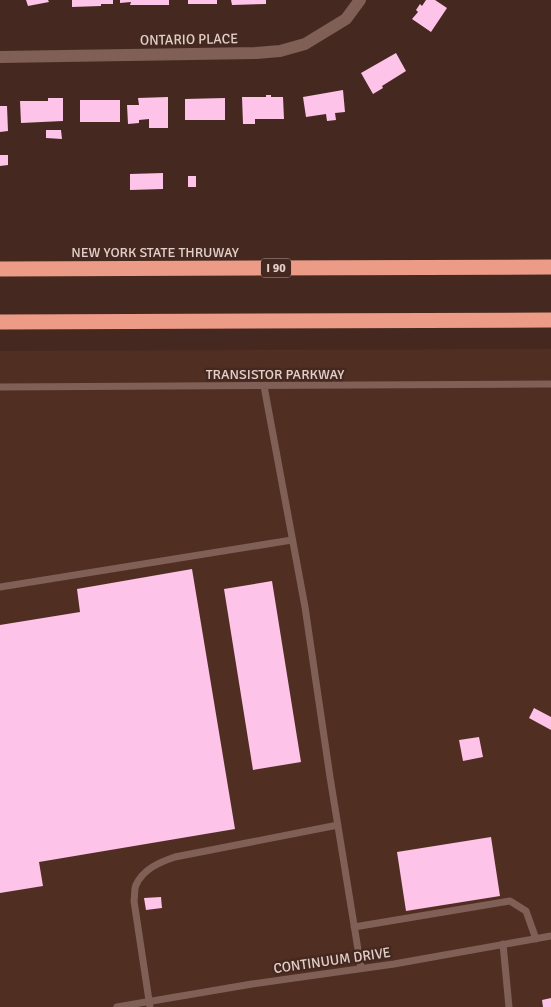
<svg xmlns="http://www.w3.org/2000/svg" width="551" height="1007" font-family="Signika,sans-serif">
  <rect width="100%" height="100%" fill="#452920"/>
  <!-- built -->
  <path fill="#512e22" d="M 551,349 L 551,1007 L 0,1007 L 0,351 Z"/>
  <!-- building -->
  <path fill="#fdc3e9" d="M 26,0 L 48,0 L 49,2 L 28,6 Z
    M 72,0 L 113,0 L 113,4 L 101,4 L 101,6 L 72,7 Z
    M 120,0 L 169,0 L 169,5 L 130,5 L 131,2 L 120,3 Z
    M 188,0 L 217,0 L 217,4 L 188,4 Z
    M 231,0 L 266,0 L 266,4 L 232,5 Z
    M 426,0 L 435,0 L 447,8 L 431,32 L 412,19 L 418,12 L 416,10 L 420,4 L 422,6 Z
    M 396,53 L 406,71 L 382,86 L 383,88 L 373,94 L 361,73 Z
    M 343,90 L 345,112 L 335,113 L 336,120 L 327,121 L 326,114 L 306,117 L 303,97 Z
    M 266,95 L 271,95 L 271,97 L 283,97 L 284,119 L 255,119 L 255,124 L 243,124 L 242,97 L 266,97 Z
    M 168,97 L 168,128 L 149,128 L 149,119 L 139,120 L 139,123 L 128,124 L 127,105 L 139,105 L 138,98 Z
    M 48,98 L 63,98 L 63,121 L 21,123 L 20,101 L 48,101 Z
    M 225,98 L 225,120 L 185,120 L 185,99 Z
    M 80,100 L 120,100 L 120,122 L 80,122 Z
    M 0,106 L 7,106 L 8,131 L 0,132 Z
    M 46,130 L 61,130 L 62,139 L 46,138 Z
    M 0,155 L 8,155 L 8,165 L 0,166 Z
    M 163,173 L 163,189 L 130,190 L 130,174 Z
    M 188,176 L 196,176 L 196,187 L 188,187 Z
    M 192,569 L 235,829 L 39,862 L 43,886 L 0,893 L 0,625 L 80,612 L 77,589 Z
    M 272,581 L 301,762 L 253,770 L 224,589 Z
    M 534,708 L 551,717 L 551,730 L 529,718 Z
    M 479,737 L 483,757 L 463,761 L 459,740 Z
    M 491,837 L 500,896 L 406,911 L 397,852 Z
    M 161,897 L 162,908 L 146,910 L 144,898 Z
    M 551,998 L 551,1007 L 543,1007 L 542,1000 Z"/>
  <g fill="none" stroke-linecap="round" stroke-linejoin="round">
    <!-- lane -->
    <path stroke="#805f56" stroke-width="7" d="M 264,386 L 305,607 L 330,777 L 361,968
      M 0,387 L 551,384
      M 0,587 L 292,540
      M 354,927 L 510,901 L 526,911 L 536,939
      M 503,944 L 509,1007
      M 117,1007 L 252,984 L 394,964 L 551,936
      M 150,1007 L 134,901 C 135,896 134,889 136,885 C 143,869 160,862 175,857 L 338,825"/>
    <!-- street -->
    <path stroke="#805f56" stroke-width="12" d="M 0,57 L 256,53 L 280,51 L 305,44 L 346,19 L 360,0"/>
    <!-- highway -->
    <path stroke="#eb9b86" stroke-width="15" d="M 0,269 L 551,267
      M 0,322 L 551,320"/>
  </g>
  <g text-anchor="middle" stroke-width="5" stroke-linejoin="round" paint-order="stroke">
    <!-- shield labels -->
    <rect fill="#452920" stroke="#b29d96" stroke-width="1" x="261" y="258.5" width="30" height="19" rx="4"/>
    <g font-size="12" font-weight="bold" fill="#e1cfc8">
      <text x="276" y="272">I 90</text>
    </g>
    <!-- street labels -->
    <g font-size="14" fill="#e1cfc8" stroke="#452920">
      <text transform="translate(189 39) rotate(-1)" y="5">ONTARIO PLACE</text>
      <text x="155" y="257">NEW YORK STATE THRUWAY</text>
      <text x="275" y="379">TRANSISTOR PARKWAY</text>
      <text transform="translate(332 960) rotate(-8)" y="5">CONTINUUM DRIVE</text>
    </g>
  </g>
</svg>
